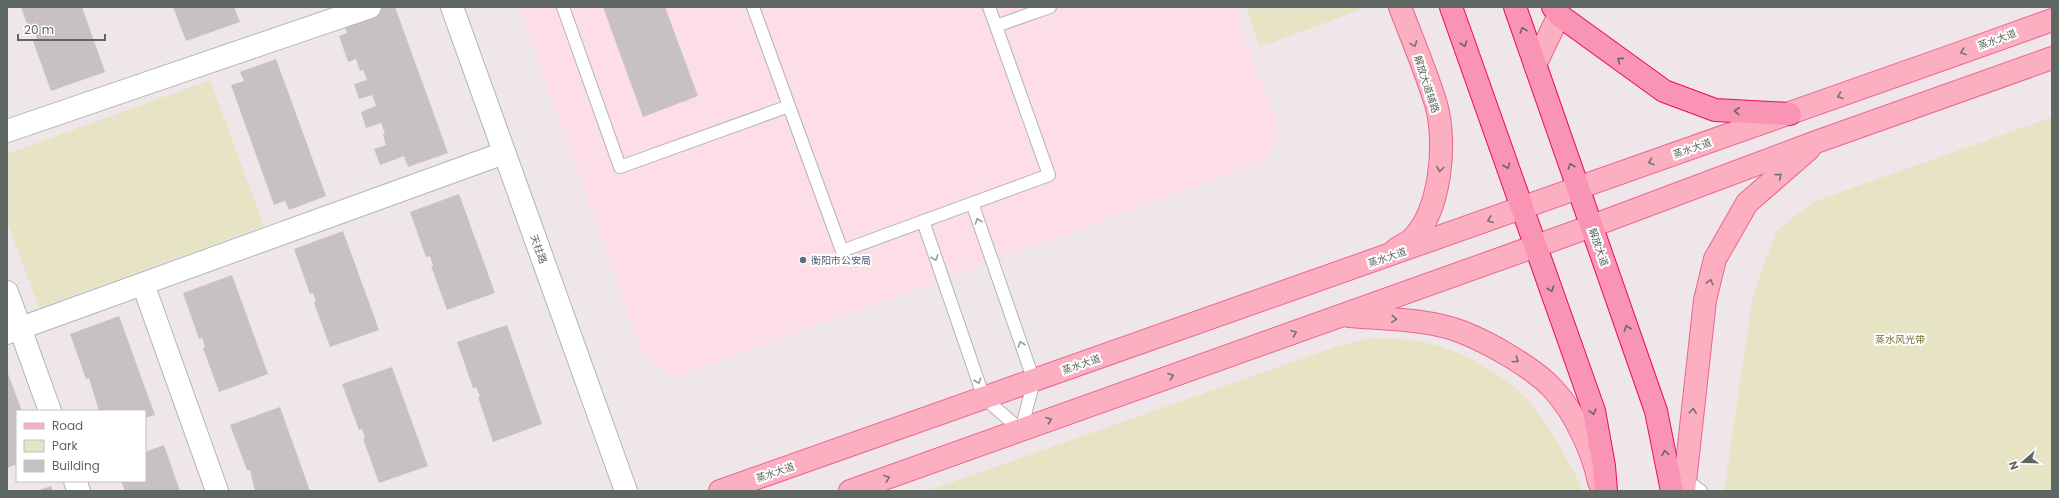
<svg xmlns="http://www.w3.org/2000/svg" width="2059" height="498" font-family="Poppins,'Noto Sans SC',sans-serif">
  <rect width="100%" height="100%" fill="#efe6e9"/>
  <!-- commercial -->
  <path fill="#fddee7" d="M 519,7 L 1234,7 L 1280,133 L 1265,161 L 677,377 L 644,358 Z"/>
  <!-- green -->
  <path fill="#e6e4c4" d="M 1246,7 L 1359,7 L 1360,10 L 1260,47 Z
    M 210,80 L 264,226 L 39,308 L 7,221 L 7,154 Z
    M 2052,117 L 2052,491 L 1724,491 L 1753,296 L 1776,231 L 1813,202 Z
    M 1370,338 C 1383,339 1397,338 1410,340 C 1451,344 1506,373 1532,405 C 1551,429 1565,456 1580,483 L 1581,491 L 927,491 L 1335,347 Z"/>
  <!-- building -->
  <path fill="#c8c1c3" d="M 21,7 L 82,7 L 105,72 L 51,91 L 33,41 L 37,39 L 34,31 L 30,33 Z
    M 173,7 L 234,7 L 240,22 L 186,41 Z
    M 337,7 L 395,7 L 448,153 L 408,167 L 404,156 L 380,165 L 374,149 L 386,145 L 383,135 L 385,134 L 381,123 L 366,128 L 361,112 L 376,106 L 372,95 L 359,99 L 354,84 L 367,80 L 363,70 L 360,71 L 356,59 L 348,62 L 339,36 L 347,33 Z
    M 603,7 L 665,7 L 698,96 L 643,117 Z
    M 276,59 L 326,196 L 289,210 L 285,201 L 274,205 L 231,85 L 244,81 L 240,72 Z
    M 459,194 L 495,293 L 447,310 L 431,266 L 433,266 L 430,256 L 426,257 L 410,212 Z
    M 343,231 L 379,330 L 330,347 L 314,303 L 316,302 L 313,293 L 310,294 L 294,249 Z
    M 232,275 L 268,374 L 219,392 L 203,348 L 205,347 L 202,338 L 199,339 L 183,293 Z
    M 119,316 L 155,415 L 145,418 L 145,411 L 99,411 L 89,378 L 86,379 L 70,334 Z
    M 507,325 L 542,424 L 493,442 L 478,397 L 480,396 L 476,387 L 473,388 L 457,342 Z
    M 392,367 L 428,466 L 379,483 L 363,439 L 365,438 L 362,429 L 359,430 L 342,384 Z
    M 7,371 L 22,411 L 17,411 L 17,464 L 7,468 Z
    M 280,407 L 310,491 L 255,491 L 250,470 L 247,470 L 230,425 Z
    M 164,445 L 180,491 L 125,491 L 121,481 L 145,481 L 145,452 Z
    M 51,486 L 53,491 L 36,491 Z"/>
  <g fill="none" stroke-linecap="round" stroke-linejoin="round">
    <!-- lane casing -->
    <g stroke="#afb5b3" stroke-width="14">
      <path id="lane" d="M 563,7 L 620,167 L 789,106 L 842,251 L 1049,175 L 996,26 L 1050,7
        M 753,7 L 789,106
        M 989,7 L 996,26
        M 923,221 L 984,398 L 1021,430 L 1034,381 L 972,203
        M 1685,479 L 1701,491"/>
    </g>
    <!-- street casing -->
    <g stroke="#afb5b3" stroke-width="24">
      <path id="street" d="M 7,131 L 370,7
        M 143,284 L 217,491
        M 7,292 L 50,411
        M 7,333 L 504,153
        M 75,481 L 79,491"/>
    </g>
    <!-- secondary casing -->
    <g stroke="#aeb6b2" stroke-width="24">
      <path id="secondary" d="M 452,7 L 626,491"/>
    </g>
    <!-- primary casing -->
    <g stroke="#ec6392" stroke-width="24">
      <path id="primary" d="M 1535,65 L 1559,15 L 1556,7
        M 1395,250 C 1400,246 1406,244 1411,240 C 1441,212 1447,142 1436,104 C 1426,71 1412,39 1400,7
        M 1349,316 C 1384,319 1429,319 1462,332 C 1490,343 1534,368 1554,390 C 1575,413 1593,452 1599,482
        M 720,491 C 1165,335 1609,179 2052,20
        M 850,491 L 1592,226 L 1816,142 L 2052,58
        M 1684,491 L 1705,300 L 1715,259 L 1747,203 L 1809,149"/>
    </g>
    <!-- highway casing -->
    <g stroke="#ec0a5e" stroke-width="24">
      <path id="highway" d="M 1451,7 L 1594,411 L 1604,466 L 1606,491
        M 1515,7 L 1656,411 L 1672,491
        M 1553,7 L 1559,15 L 1664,91 L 1715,110 L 1790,114"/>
    </g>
    <!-- lane -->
    <use href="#lane" stroke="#fff" stroke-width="12"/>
    <!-- street -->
    <use href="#street" stroke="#fff" stroke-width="22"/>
    <!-- secondary -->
    <use href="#secondary" stroke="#fff" stroke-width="22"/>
    <!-- primary -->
    <use href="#primary" stroke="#fcafc0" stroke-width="22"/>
    <!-- highway -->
    <use href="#highway" stroke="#f994b4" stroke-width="22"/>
  </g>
  <!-- one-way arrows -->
  <defs><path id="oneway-chevron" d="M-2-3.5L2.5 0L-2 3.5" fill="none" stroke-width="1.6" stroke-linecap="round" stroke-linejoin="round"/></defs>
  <g stroke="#666866">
    <use href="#oneway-chevron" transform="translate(1523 30) rotate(-109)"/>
    <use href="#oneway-chevron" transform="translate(1464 44) rotate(71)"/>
    <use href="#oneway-chevron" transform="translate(1620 60) rotate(-144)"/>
    <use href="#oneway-chevron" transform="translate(1737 111) rotate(-177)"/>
    <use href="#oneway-chevron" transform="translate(1507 166) rotate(71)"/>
    <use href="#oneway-chevron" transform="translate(1571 166) rotate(-109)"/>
    <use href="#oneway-chevron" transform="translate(1551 289) rotate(71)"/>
    <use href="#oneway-chevron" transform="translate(1627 328) rotate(-109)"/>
    <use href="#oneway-chevron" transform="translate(1593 412) rotate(75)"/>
    <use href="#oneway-chevron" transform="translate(1665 453) rotate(-101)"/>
  </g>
  <g stroke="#767170">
    <use href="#oneway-chevron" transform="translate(1414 44) rotate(70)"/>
    <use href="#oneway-chevron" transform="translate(1963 52) rotate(160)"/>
    <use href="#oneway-chevron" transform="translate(1840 96) rotate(160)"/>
    <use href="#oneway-chevron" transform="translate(1651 162) rotate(161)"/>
    <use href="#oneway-chevron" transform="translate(1440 169) rotate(98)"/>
    <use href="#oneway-chevron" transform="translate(1779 176) rotate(-40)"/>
    <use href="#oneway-chevron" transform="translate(1490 220) rotate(160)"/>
    <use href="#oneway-chevron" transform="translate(1710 282) rotate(-76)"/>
    <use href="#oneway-chevron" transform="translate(1394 319) rotate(4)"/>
    <use href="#oneway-chevron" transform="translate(1294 333) rotate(-20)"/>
    <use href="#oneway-chevron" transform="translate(1516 360) rotate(34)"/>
    <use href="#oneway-chevron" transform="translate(1171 376) rotate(-20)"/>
    <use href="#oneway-chevron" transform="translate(1693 411) rotate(-84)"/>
    <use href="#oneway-chevron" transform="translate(1049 420) rotate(-20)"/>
    <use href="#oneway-chevron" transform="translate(887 478) rotate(-20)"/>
  </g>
  <g stroke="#969c99">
    <use href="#oneway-chevron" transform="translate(978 221) rotate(-109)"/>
    <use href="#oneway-chevron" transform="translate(935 258) rotate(71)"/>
    <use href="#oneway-chevron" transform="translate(1021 344) rotate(-109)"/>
    <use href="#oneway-chevron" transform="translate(978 381) rotate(71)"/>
  </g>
  <!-- markers -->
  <circle fill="#5c6f8a" stroke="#fff" stroke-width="1.5" cx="803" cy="260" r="4"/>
  <g text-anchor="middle" stroke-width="4" stroke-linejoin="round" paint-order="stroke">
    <!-- street labels -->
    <g font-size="10" fill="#5e6662" stroke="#fff">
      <text transform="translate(1997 39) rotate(-20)" y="4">蒸水大道</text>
      <text transform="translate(1427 84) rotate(72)" y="4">解放大道辅路</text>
      <text transform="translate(1692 148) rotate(-19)" y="4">蒸水大道</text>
      <text transform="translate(1599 247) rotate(71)" y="4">解放大道</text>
      <text transform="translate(539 249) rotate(70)" y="4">天柱路</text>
      <text transform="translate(1387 257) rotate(-19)" y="4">蒸水大道</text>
      <text transform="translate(1081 364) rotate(-19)" y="4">蒸水大道</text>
      <text transform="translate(775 472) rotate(-19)" y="4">蒸水大道</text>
    </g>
    <!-- service labels -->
    <g font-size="10" fill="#4e5e75" stroke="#fff" text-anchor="start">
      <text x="811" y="264">衡阳市公安局</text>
    </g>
    <!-- park labels -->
    <g font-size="10" fill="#767634" stroke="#fff">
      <text x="1900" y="343">蒸水风光带</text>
    </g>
  </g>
  <!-- border -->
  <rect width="2059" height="498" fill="none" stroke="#5e6662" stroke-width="16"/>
  <!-- legend -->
  <rect x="16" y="410" width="130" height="72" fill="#ffffff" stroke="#bfc2c0"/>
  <rect x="24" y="423" width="20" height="6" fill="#fcafc0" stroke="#bfc2c0"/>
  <text x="52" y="430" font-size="12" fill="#5e6662">Road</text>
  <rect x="24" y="440" width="20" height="12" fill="#e6e4c4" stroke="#bfc2c0"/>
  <text x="52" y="450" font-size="12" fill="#5e6662">Park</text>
  <rect x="24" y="460" width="20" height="12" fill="#c8c1c3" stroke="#bfc2c0"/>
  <text x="52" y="470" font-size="12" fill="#5e6662">Building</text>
  <!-- north arrow -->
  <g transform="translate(2023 462) rotate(250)" stroke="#ffffff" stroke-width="3" paint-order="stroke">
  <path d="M0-3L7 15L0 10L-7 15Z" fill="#5e6662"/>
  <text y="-6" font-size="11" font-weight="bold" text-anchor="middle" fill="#5e6662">N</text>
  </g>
  <!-- scale -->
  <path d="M18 34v6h87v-6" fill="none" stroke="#5e6662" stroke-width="2"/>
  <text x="24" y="34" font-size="12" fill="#5e6662" stroke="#ffffff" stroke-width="3" paint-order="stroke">20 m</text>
</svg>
